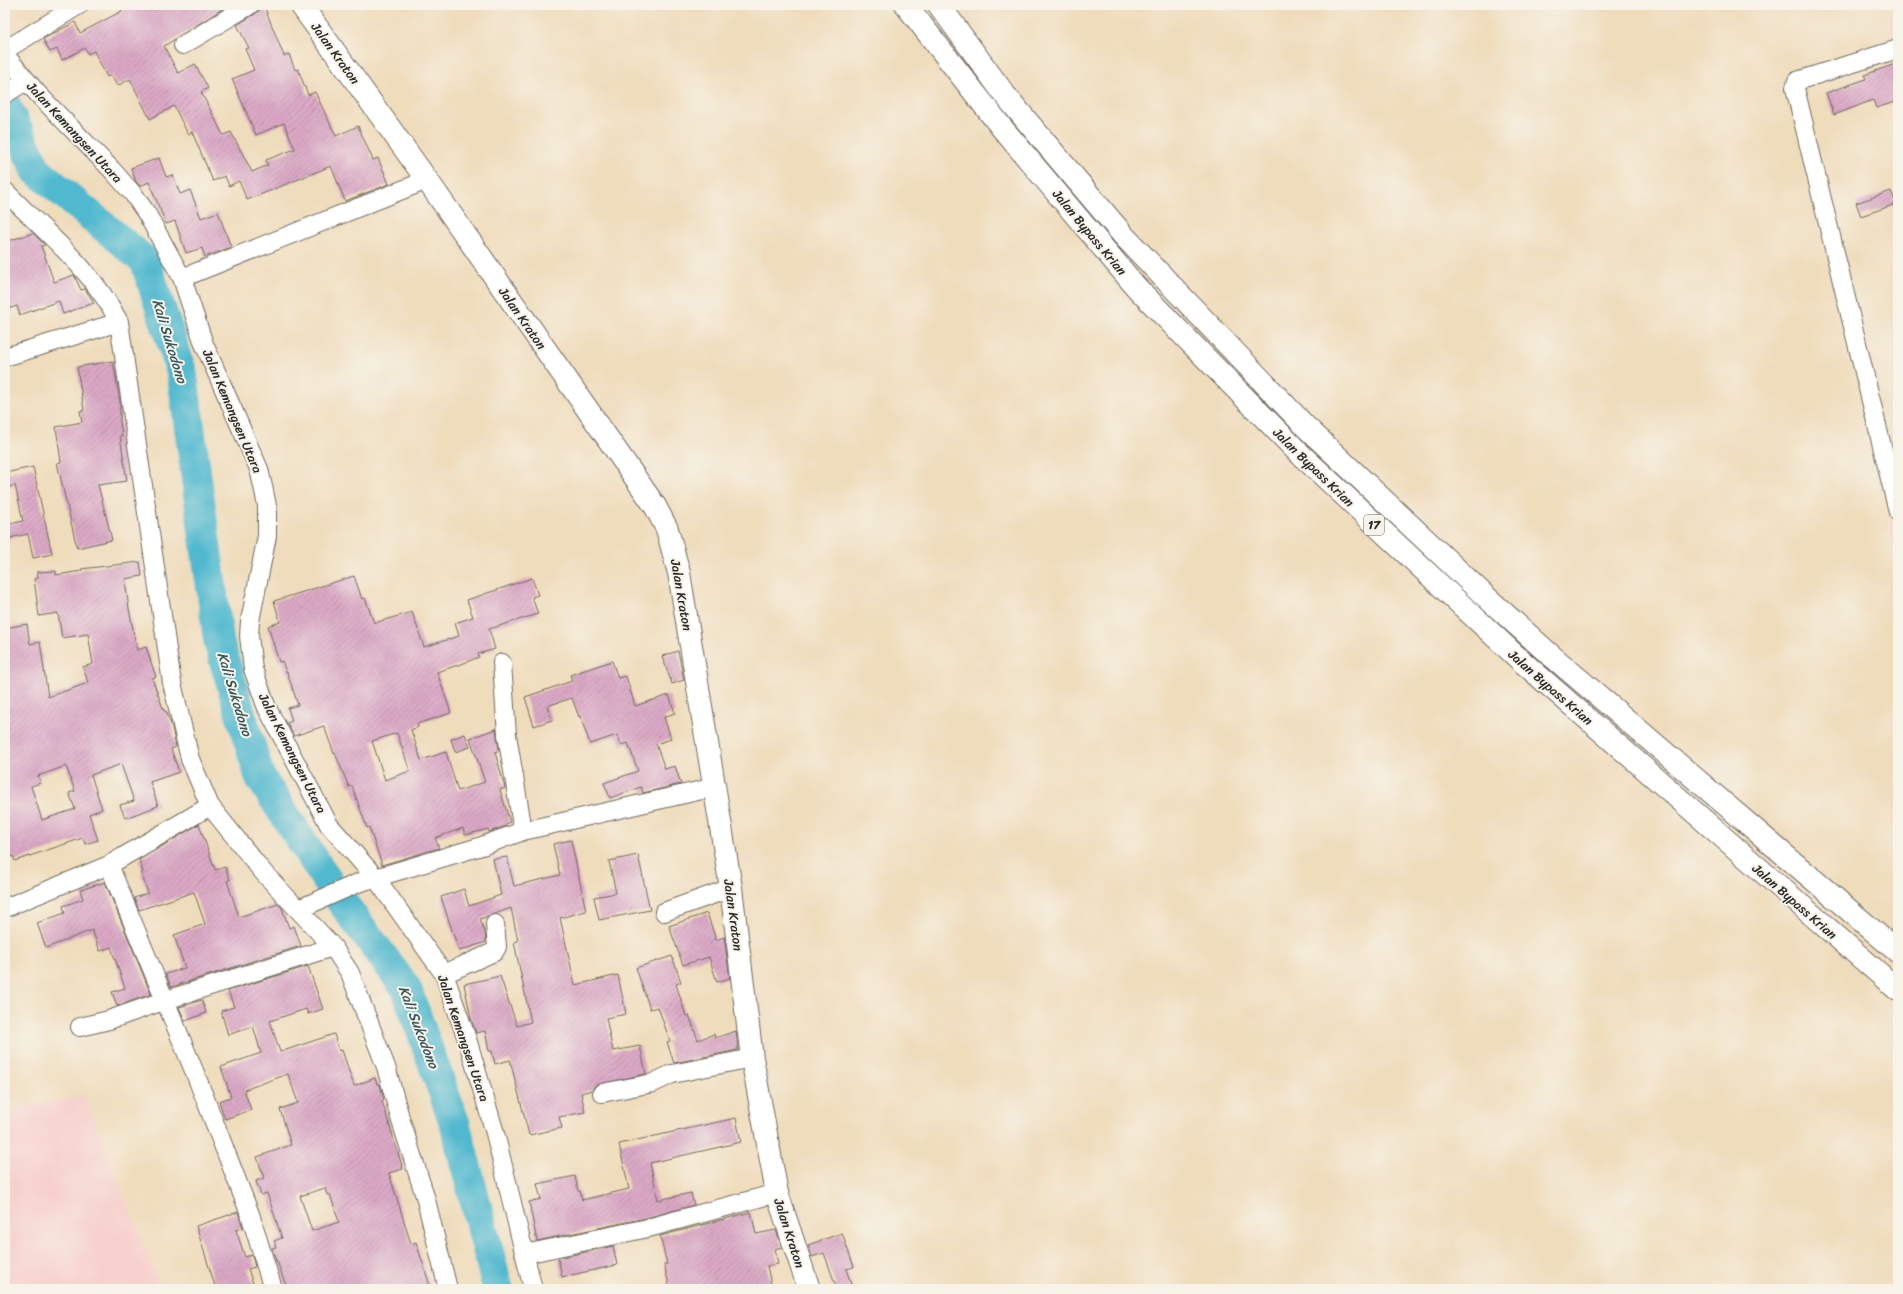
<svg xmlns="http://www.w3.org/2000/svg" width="1903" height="1294" font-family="Sriracha,sans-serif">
  <defs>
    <pattern id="building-hatch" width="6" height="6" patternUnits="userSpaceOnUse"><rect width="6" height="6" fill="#dba9c6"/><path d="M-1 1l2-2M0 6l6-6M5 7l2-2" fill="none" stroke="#b28aa1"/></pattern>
  </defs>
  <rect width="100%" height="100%" fill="#f7f3e8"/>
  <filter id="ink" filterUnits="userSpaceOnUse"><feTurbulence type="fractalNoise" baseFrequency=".025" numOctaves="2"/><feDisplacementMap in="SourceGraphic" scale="8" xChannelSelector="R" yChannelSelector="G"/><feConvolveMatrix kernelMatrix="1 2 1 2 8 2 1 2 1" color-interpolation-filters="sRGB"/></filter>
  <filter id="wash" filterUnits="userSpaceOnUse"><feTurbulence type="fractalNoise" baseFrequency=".012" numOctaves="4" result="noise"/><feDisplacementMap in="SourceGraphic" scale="16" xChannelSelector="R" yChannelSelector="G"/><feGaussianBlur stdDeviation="0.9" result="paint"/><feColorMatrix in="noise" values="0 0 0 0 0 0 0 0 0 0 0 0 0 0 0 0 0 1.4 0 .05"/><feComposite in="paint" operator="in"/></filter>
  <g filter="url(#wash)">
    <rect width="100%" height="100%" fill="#efdcbb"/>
    <!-- built -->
    <path fill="#f7d0cd" d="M 84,1096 L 161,1289 L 5,1289 L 5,1110 Z"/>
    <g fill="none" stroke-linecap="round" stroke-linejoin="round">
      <!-- river -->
      <path stroke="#51b9cf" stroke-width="31" d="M 5,104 L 37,171 L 145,261 L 182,373 L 219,643 L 260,777 L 336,894 L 406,988 L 455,1124 L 498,1289"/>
    </g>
    <g id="blocks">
      <!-- building -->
      <path fill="url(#building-hatch)" fill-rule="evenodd" d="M 119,5 L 222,5 L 224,8 L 164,46 L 178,73 L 195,64 L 208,88 L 201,92 L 216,121 L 223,135 L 231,132 L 252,172 L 268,165 L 266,160 L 295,149 L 284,123 L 256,135 L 232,79 L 254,70 L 245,49 L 249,48 L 237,25 L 255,14 L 264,6 L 284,56 L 289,54 L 295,70 L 298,69 L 308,95 L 315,92 L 336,136 L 358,126 L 373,160 L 378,158 L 389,184 L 345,201 L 331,166 L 247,200 L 239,181 L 229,186 L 225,176 L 213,181 L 192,132 L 188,134 L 174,106 L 150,119 L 130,79 L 117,86 L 111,75 L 107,77 L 94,51 L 88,54 L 85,48 L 62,60 L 57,49 L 50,52 L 43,39 L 75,22 L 80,33 L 122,11 Z
        M 1898,63 L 1898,101 L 1876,108 L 1873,100 L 1834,115 L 1826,93 L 1866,79 L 1864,75 Z
        M 159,158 L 166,177 L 173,175 L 180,194 L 190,190 L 201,218 L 218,212 L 231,247 L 205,257 L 202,248 L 186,253 L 175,221 L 166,224 L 149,182 L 140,186 L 136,182 L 131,168 Z
        M 1891,191 L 1896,204 L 1861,216 L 1856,203 Z
        M 33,233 L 45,245 L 41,246 L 54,282 L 74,275 L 81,290 L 85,289 L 94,303 L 63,314 L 59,301 L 20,315 L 17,306 L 5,310 L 5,242 Z
        M 113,361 L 120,402 L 120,422 L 122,436 L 120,436 L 127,481 L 98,485 L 112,540 L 77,548 L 57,463 L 61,462 L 56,427 L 82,422 L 80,411 L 84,410 L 77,367 Z
        M 33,467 L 52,554 L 33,558 L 28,534 L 5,539 L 5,525 L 23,521 L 15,485 L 5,488 L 5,473 Z
        M 140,562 L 142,576 L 125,579 L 129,609 L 137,650 L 146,647 L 156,677 L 152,678 L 164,711 L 166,711 L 172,727 L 176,747 L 171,749 L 179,772 L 150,782 L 158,806 L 125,818 L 120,805 L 134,801 L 121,764 L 91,775 L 102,809 L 89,814 L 98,840 L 85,844 L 83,838 L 15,861 L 13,856 L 5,859 L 5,731 L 9,730 L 5,718 L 5,628 L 27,624 L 30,644 L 40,642 L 48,697 L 88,683 L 83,667 L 93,664 L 88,634 L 62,638 L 58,613 L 39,616 L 34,579 L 38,578 L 37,572 L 56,571 L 56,575 L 82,571 L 81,569 ZM 66,766 L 75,791 L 69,793 L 75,809 L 42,820 L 31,786 L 41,783 L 38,776 Z
        M 354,576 L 362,599 L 365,598 L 374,623 L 412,612 L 424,647 L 459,636 L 455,623 L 473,617 L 467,600 L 532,578 L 538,595 L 532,597 L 538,614 L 489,629 L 495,649 L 478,654 L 479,657 L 464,663 L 437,672 L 451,713 L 417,724 L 418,727 L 411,730 L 421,760 L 446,752 L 458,791 L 485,782 L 470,738 L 496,729 L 499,750 L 495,752 L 505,788 L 500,790 L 510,822 L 506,824 L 506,826 L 489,832 L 488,829 L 465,835 L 463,828 L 435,838 L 439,848 L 382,865 L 369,827 L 367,828 L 352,786 L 349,787 L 335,753 L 334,754 L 324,726 L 294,736 L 287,723 L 292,721 L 288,708 L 298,705 L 287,672 L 286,672 L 282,661 L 279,662 L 268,626 L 280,622 L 274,601 ZM 397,733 L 410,771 L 385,780 L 372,741 Z
        M 678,651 L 684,680 L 672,684 L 662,656 Z
        M 612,661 L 618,678 L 626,676 L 635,706 L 669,695 L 675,713 L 664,717 L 671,739 L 656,744 L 665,769 L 675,766 L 681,784 L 643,793 L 641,787 L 610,798 L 604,783 L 638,771 L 628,743 L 621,745 L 617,735 L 590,744 L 580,716 L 579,717 L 572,698 L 547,706 L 552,720 L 534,726 L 525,697 L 572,681 L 570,675 Z
        M 465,734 L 470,747 L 455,752 L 451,739 Z
        M 199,824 L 215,870 L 225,867 L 230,880 L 227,881 L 239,917 L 278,904 L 282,908 L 289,928 L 294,926 L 301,946 L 171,987 L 166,974 L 185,968 L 174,935 L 205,924 L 194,892 L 139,910 L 134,898 L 148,893 L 141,873 L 143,872 L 139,860 Z
        M 571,840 L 586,911 L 560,918 L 575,985 L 618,975 L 626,1014 L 606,1018 L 613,1051 L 640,1046 L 646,1074 L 595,1085 L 592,1090 L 581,1093 L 585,1112 L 559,1117 L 562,1128 L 529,1135 L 510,1060 L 495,1064 L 492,1051 L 489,1051 L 485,1031 L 476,1033 L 471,1018 L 464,984 L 500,976 L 517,1026 L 531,1022 L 514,942 L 518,941 L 511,908 L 480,919 L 485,933 L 486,942 L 459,951 L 441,897 L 464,889 L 469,906 L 501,895 L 493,859 L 507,857 L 514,886 L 560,875 L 553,844 Z
        M 638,855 L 650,910 L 599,920 L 594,897 L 616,893 L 609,861 Z
        M 105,882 L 151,994 L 117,1006 L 112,992 L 125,988 L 111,947 L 100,951 L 92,930 L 46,948 L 37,923 L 65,913 L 63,906 L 83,899 L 80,890 Z
        M 707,913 L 716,940 L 724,937 L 730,978 L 717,982 L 709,957 L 683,965 L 669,926 Z
        M 672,956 L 681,982 L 676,984 L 686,1016 L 689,1015 L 698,1040 L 714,1034 L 715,1038 L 736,1031 L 738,1050 L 674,1063 L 667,1042 L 670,1041 L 658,1007 L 650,1009 L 636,968 Z
        M 308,966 L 323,1009 L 308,1014 L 306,1009 L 270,1021 L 280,1052 L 334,1034 L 339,1051 L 342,1050 L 354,1086 L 375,1078 L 377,1084 L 380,1084 L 384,1100 L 382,1101 L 403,1169 L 389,1173 L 411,1244 L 416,1242 L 431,1289 L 287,1289 L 277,1261 L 276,1261 L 272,1248 L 276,1247 L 274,1241 L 282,1238 L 267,1193 L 261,1195 L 256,1181 L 264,1178 L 257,1157 L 291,1145 L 280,1109 L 298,1103 L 288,1074 L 244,1090 L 251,1110 L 225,1119 L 219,1101 L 231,1097 L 221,1067 L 261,1053 L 253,1026 L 228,1035 L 221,1011 L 234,1007 L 228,991 ZM 325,1188 L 327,1195 L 330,1194 L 339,1222 L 312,1231 L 300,1196 Z
        M 202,1000 L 206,1013 L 185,1021 L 179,1007 Z
        M 736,1118 L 741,1142 L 650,1163 L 658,1200 L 691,1193 L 694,1205 L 646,1218 L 537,1241 L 529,1202 L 541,1199 L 537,1184 L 575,1176 L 578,1191 L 580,1191 L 582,1200 L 629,1189 L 619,1144 Z
        M 238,1212 L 243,1228 L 236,1230 L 245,1257 L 252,1255 L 255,1267 L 248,1269 L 255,1289 L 216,1289 L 196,1226 Z
        M 751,1212 L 756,1234 L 776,1230 L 782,1247 L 775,1249 L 778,1264 L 767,1266 L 772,1289 L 670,1289 L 664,1264 L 667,1264 L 660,1236 Z
        M 842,1233 L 854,1267 L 846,1269 L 852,1287 L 837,1289 L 824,1253 L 812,1257 L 808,1245 Z
        M 613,1246 L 617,1265 L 562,1277 L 558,1258 Z"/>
    </g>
  </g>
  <g filter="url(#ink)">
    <use href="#blocks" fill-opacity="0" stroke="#70695d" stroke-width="1"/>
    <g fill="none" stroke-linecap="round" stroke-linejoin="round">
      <!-- minor casing -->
      <g stroke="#70695d" stroke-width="20">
        <path id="minor" d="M 183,45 L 250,5
          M 1898,49 L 1797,81 L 1795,88 L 1898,512
          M 5,50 L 79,5
          M 5,55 L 38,94 L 112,170 L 134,195 L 147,214 L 182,278 L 204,344 L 259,469 L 264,491 L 267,506 L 267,536 L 250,621 L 249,636 L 253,669 L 267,708 L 329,825 L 375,877 L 444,974 L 468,1042 L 495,1133 L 533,1289
          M 5,94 L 26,81
          M 5,191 C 45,232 93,270 119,322 L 172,683 L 190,759 L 210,806 L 263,872 L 333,947 L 350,973 L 386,1067 L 401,1121 L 425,1196 L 448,1289
          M 182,278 L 427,180
          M 5,357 L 119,322
          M 502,663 L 507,735 L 523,831
          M 109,865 L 195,1073 L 250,1214 L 273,1289
          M 5,908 L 109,865 L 210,806
          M 299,909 L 358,883 L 482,846 L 523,831 L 715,787
          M 664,912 L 731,888
          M 444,974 L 494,952 L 497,947 L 495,924
          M 80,1027 L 109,1020 L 166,1000 L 333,947
          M 602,1093 L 653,1083 L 672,1074 L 752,1058
          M 525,1254 L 648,1228 L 777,1193"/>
      </g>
      <!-- tertiary casing -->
      <g stroke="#70695d" stroke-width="24">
        <path id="tertiary" d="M 301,5 L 427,180 L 655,506 L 667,529 L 679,573 L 731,888 L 752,1058 L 777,1193 L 809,1289"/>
      </g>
      <!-- trunk casing -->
      <g stroke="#70695d" stroke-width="24">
        <path id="trunk" d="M 906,5 L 1002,128 L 1137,288 L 1298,452 L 1519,659 L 1898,990
          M 939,5 L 1005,95 L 1124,236 L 1306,427 L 1484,595 L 1546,651 L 1898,952"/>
      </g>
      <!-- minor -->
      <use href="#minor" stroke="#fff" stroke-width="18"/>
      <!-- tertiary -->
      <use href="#tertiary" stroke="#fff" stroke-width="22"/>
      <!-- trunk -->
      <use href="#trunk" stroke="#fff" stroke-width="22"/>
    </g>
  </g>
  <g text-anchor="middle" stroke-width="4" stroke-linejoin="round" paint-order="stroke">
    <!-- shield labels -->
    <rect fill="#f7f3e8" stroke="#686764" stroke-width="1" x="1364" y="515" width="20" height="20" rx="3"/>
    <g font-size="12" font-weight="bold" fill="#2b2b2b">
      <text x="1374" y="529">17</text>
    </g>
    <!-- street labels -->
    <g font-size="13" fill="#2b2b2b" stroke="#f7f3e8">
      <text transform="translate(336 53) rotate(54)" y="5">Jalan Kraton</text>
      <text transform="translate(75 132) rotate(47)" y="5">Jalan Kemangsen Utara</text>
      <text transform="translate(1090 232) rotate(50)" y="5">Jalan Bypass Krian</text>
      <text transform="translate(523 318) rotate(55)" y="5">Jalan Kraton</text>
      <text transform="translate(233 411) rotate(67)" y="5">Jalan Kemangsen Utara</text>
      <text transform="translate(1314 467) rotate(44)" y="5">Jalan Bypass Krian</text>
      <text transform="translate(682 595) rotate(80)" y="5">Jalan Kraton</text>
      <text transform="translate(1551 687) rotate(41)" y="5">Jalan Bypass Krian</text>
      <text transform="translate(293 753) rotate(63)" y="5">Jalan Kemangsen Utara</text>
      <text transform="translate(1795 901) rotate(41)" y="5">Jalan Bypass Krian</text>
      <text transform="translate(734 915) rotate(82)" y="5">Jalan Kraton</text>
      <text transform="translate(464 1038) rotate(71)" y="5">Jalan Kemangsen Utara</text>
      <text transform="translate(790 1233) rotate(72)" y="5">Jalan Kraton</text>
    </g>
    <!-- water labels -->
    <g font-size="14" font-style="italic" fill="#36565c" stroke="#f7f3e8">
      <text transform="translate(170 341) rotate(73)" y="5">Kali Sukodono</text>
      <text transform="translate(235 694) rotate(73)" y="5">Kali Sukodono</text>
      <text transform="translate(419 1027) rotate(69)" y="5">Kali Sukodono</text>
    </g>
  </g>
  <!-- margin -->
  <rect width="1903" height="1294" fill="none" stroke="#f7f3e8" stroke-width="20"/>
</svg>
